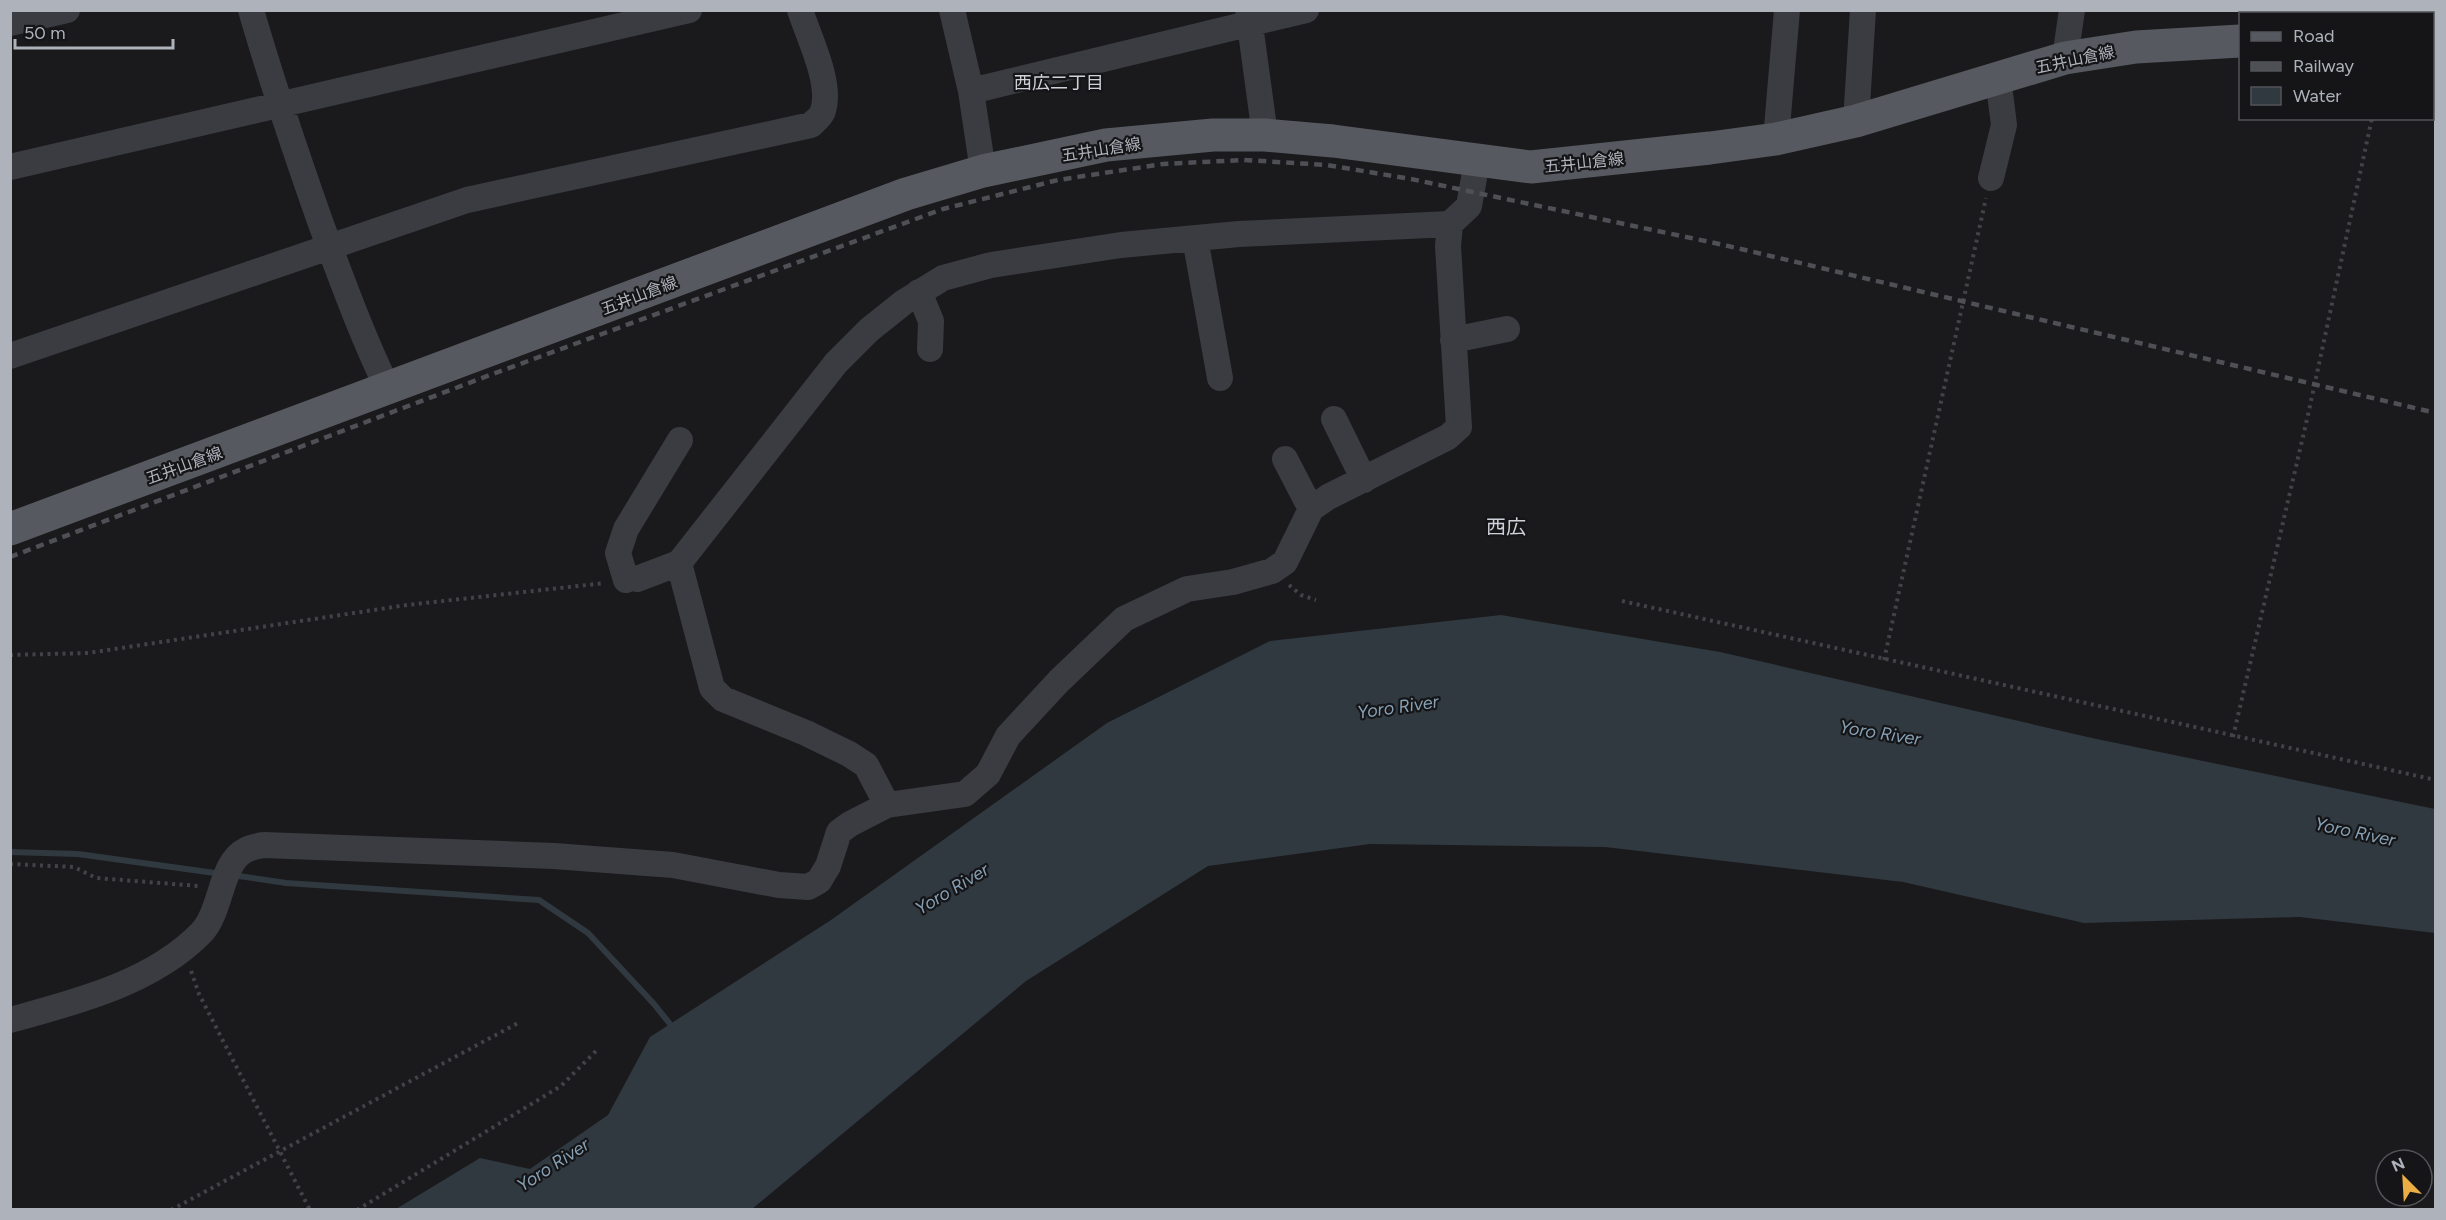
<svg xmlns="http://www.w3.org/2000/svg" width="2446" height="1220" font-family="Figtree,'Noto Sans JP',sans-serif">
  <rect width="100%" height="100%" fill="#1a1a1c"/>
  <!-- water -->
  <path fill="#303940" d="M 1501,615 L 1720,652 L 2092,738 L 2435,809 L 2435,933 L 2300,917 L 2084,923 L 1903,882 L 1605,847 L 1370,844 L 1208,866 L 1026,981 L 752,1209 L 396,1209 L 480,1158 L 530,1169 L 608,1115 L 650,1037 L 831,920 L 1107,723 L 1270,641 Z"/>
  <g fill="none" stroke-linecap="round" stroke-linejoin="round">
    <!-- stream -->
    <path stroke="#303940" stroke-width="6" d="M 10,852 L 78,854 L 222,874
      M 232,875 L 286,883 L 539,900 L 588,933 L 654,1004 L 674,1029"/>
    <!-- path -->
    <path stroke="#414348" stroke-width="4" stroke-dasharray="3 4.5" stroke-linecap="butt" d="M 2395,14 L 2396,10
      M 1289,585 L 1301,595 L 1316,600
      M 1622,601 L 2436,780
      M 10,655 L 88,653 L 407,605 L 605,583
      M 1884,660 L 1986,198
      M 2233,737 L 2308,415 L 2372,118
      M 10,864 L 74,867 L 96,878 L 199,886
      M 191,971 L 199,994 L 310,1210
      M 171,1210 L 518,1023
      M 357,1210 L 561,1086 L 596,1051"/>
    <!-- minor -->
    <path stroke="#3b3c41" stroke-width="26" d="M 251,10 C 272,83 296,153 321,224 C 342,280 362,336 388,389
      M 952,10 L 971,91 L 983,171
      M 1248,10 L 1265,135
      M 10,23 L 67,10
      M 2065,58 L 2072,10
      M 971,91 L 1306,10
      M 1856,121 L 1863,10
      M 1776,139 L 1787,10
      M 10,167 L 689,10
      M 1991,178 L 2004,125 L 1998,78
      M 1195,238 L 1220,378
      M 919,292 L 931,321 L 930,349
      M 1453,340 L 1507,329
      M 10,356 L 467,200 L 811,125 C 815,121 821,117 823,111 C 832,83 809,38 800,10
      M 1334,419 L 1364,480
      M 1285,459 L 1311,509
      M 679,563 L 712,688 L 723,699 L 806,733 L 849,754 L 866,765 L 887,805
      M 637,579 L 679,563 L 836,363 L 869,330 L 904,302 L 943,278 L 991,265 L 1121,245 L 1239,234 L 1450,224
      M 626,580 L 618,553 L 626,529 L 680,440
      M 10,1020 C 76,1002 152,983 201,933 C 222,912 220,862 246,850 C 251,847 258,846 264,845 L 554,856 L 673,865 L 779,885 L 808,887 L 819,881 L 828,866 L 839,832 L 850,824 L 887,805 L 965,794 L 988,774 L 1008,736 L 1059,681 L 1124,619 L 1187,589 L 1233,582 L 1272,571 L 1285,562 L 1311,509 L 1328,497 L 1448,437 L 1459,427 L 1448,246 L 1450,224 L 1469,206 L 1477,161"/>
    <!-- major -->
    <path stroke="#575960" stroke-width="33" d="M 2333,14 L 2339,10
      M 10,529 L 906,194 L 983,171 L 1106,145 L 1213,135 L 1265,135 L 1333,141 L 1531,167 L 1710,148 L 1776,139 L 1856,121 L 2065,58 L 2136,47 L 2240,41"/>
    <!-- rail -->
    <path stroke="#4e5056" stroke-width="4.5" stroke-dasharray="8 6" stroke-linecap="butt" d="M 10,557 L 490,375 L 943,209 L 1058,180 L 1163,164 L 1244,160 L 1327,165 L 1411,179 L 1724,245 L 2436,413"/>
  </g>
  <g text-anchor="middle" stroke-width="4.5" stroke-linejoin="round" paint-order="stroke">
    <!-- street labels -->
    <g font-size="16" fill="#adb2bb" stroke="#151517">
      <text transform="translate(2075 59) rotate(-12)" y="6">五井山倉線</text>
      <text transform="translate(1101 149) rotate(-9)" y="6">五井山倉線</text>
      <text transform="translate(1584 162) rotate(-6)" y="6">五井山倉線</text>
      <text transform="translate(639 295) rotate(-21)" y="6">五井山倉線</text>
      <text transform="translate(184 465) rotate(-20)" y="6">五井山倉線</text>
    </g>
    <!-- neighbourhood labels -->
    <g font-size="18" fill="#ced1d7" stroke="#151517">
      <text x="1059" y="89">西広二丁目</text>
    </g>
    <!-- water labels -->
    <g font-size="18" font-style="italic" fill="#86a0b4" stroke="#151517">
      <text transform="translate(1398 707) rotate(-8)" y="6">Yoro River</text>
      <text transform="translate(1880 733) rotate(9)" y="6">Yoro River</text>
      <text transform="translate(2355 832) rotate(12)" y="6">Yoro River</text>
      <text transform="translate(952 889) rotate(-31)" y="6">Yoro River</text>
      <text transform="translate(553 1165) rotate(-33)" y="6">Yoro River</text>
    </g>
    <!-- quarter labels -->
    <g font-size="20" fill="#ced1d7" stroke="#151517">
      <text x="1506" y="534">西広</text>
    </g>
  </g>
  <!-- border -->
  <rect width="2446" height="1220" fill="none" stroke="#adb2bb" stroke-width="24"/>
  <!-- legend -->
  <rect x="2239" y="12" width="195" height="108" fill="#151517" stroke="#525459" stroke-width="1.5"/>
  <rect x="2251" y="32" width="30" height="9" fill="#575960" stroke="#525459" stroke-width="1.5"/>
  <text x="2293" y="42" font-size="18" fill="#adb2bb">Road</text>
  <rect x="2251" y="62" width="30" height="9" fill="#4e5056" stroke="#525459" stroke-width="1.5"/>
  <text x="2293" y="72" font-size="18" fill="#adb2bb">Railway</text>
  <rect x="2251" y="87" width="30" height="18" fill="#303940" stroke="#525459" stroke-width="1.5"/>
  <text x="2293" y="102" font-size="18" fill="#adb2bb">Water</text>
  <!-- north arrow -->
  <g transform="translate(2404 1178) rotate(336)"><circle r="28" fill="#151517" stroke="#525459" stroke-width="1.5"/>
  <path d="M0-4.5L10 22L0 15L-10 22Z" fill="#ebae43"/>
  <text y="-9" font-size="16" font-weight="bold" text-anchor="middle" fill="#adb2bb">N</text>
  </g>
  <!-- scale -->
  <path d="M15 39v9h158v-9" fill="none" stroke="#adb2bb" stroke-width="3"/>
  <text x="24" y="39" font-size="18" fill="#adb2bb" stroke="#151517" stroke-width="4.5" paint-order="stroke">50 m</text>
</svg>
